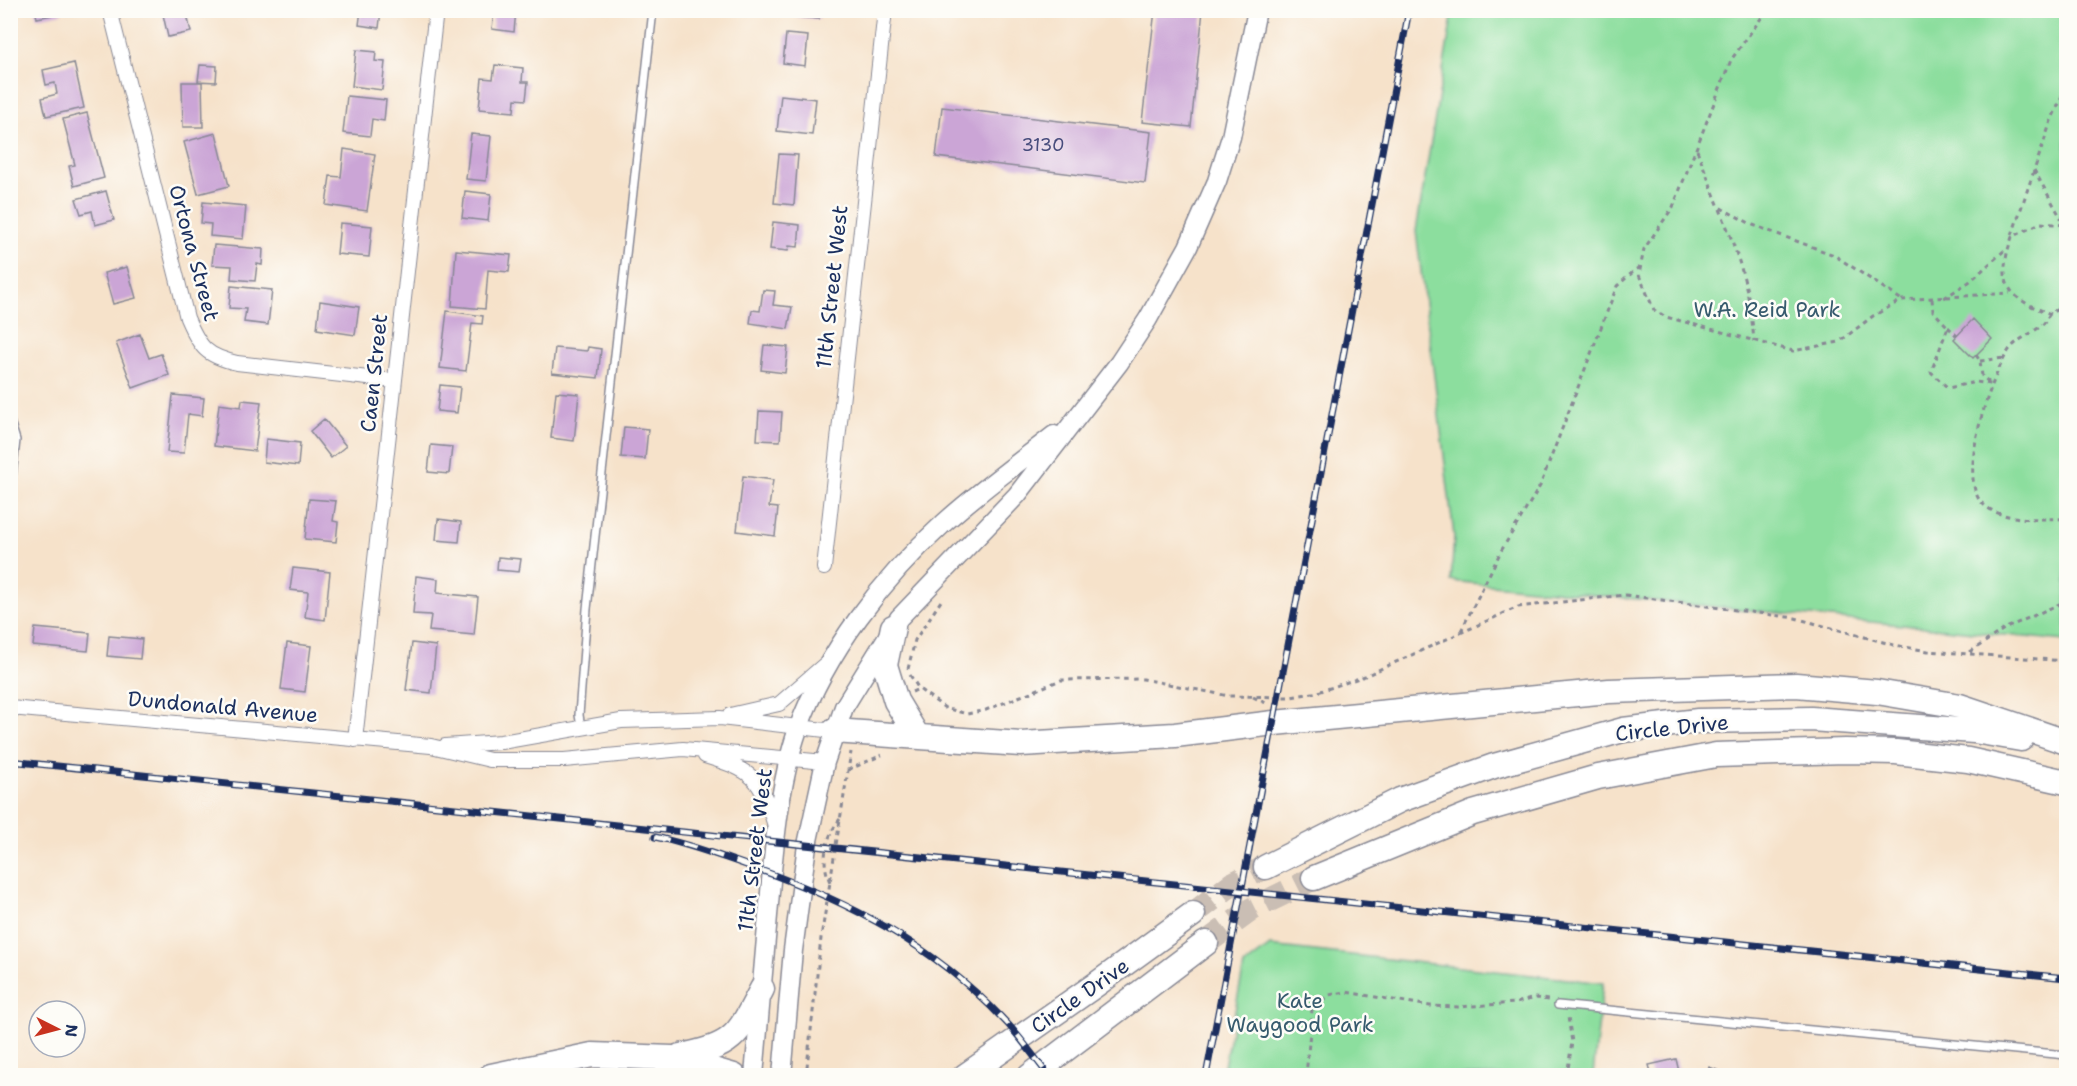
<svg xmlns="http://www.w3.org/2000/svg" width="2077" height="1086" font-family="'Shantell Sans',sans-serif">
  <rect width="100%" height="100%" fill="#fdfcf7"/>
  <filter id="ink" filterUnits="userSpaceOnUse"><feTurbulence type="fractalNoise" baseFrequency=".0167" numOctaves="2"/><feDisplacementMap in="SourceGraphic" scale="12" xChannelSelector="R" yChannelSelector="G"/><feConvolveMatrix kernelMatrix="1 2 1 2 8 2 1 2 1" color-interpolation-filters="sRGB"/></filter>
  <filter id="wash" filterUnits="userSpaceOnUse"><feTurbulence type="fractalNoise" baseFrequency=".008" numOctaves="4" result="noise"/><feDisplacementMap in="SourceGraphic" scale="24" xChannelSelector="R" yChannelSelector="G"/><feGaussianBlur stdDeviation="1.35" result="paint"/><feColorMatrix in="noise" values="0 0 0 0 0 0 0 0 0 0 0 0 0 0 0 0 0 1.4 0 .05"/><feComposite in="paint" operator="in"/></filter>
  <g filter="url(#wash)">
    <rect width="100%" height="100%" fill="#f6e2ca"/>
    <!-- green -->
    <path fill="#8cde9e" stroke="#54867e" stroke-width="1.5" d="M 1453,11 L 2066,11 L 2066,641 L 1451,581 L 1454,536 L 1416,231 Z
      M 1270,946 L 1603,983 L 1593,1075 L 1222,1076 L 1244,966 Z"/>
    <g id="blocks">
      <!-- building -->
      <path fill="#cba5d6" d="M 35,10 L 62,10 L 62,13 L 37,18 Z
        M 162,10 L 186,10 L 191,32 L 168,37 Z
        M 361,10 L 381,10 L 379,28 L 359,25 Z
        M 494,10 L 516,10 L 514,32 L 492,29 Z
        M 797,10 L 820,10 L 819,19 L 797,17 Z
        M 1155,10 L 1203,10 L 1191,127 L 1142,122 Z
        M 786,34 L 808,36 L 805,66 L 783,63 Z
        M 356,50 L 376,52 L 375,61 L 385,62 L 382,90 L 352,86 Z
        M 74,63 L 84,108 L 46,116 L 42,98 L 57,94 L 55,83 L 46,85 L 43,70 Z
        M 200,65 L 217,66 L 216,82 L 198,81 Z
        M 495,65 L 523,68 L 522,82 L 528,82 L 526,100 L 515,99 L 514,112 L 479,109 L 482,78 L 493,79 Z
        M 182,82 L 202,82 L 203,127 L 183,127 Z
        M 781,95 L 816,99 L 812,135 L 777,131 Z
        M 347,96 L 386,100 L 384,121 L 372,119 L 370,136 L 343,133 Z
        M 942,107 L 1151,132 L 1145,183 L 936,157 Z
        M 87,113 L 104,178 L 74,186 L 69,166 L 75,165 L 63,119 Z
        M 216,133 L 229,186 L 198,194 L 184,142 Z
        M 471,134 L 491,136 L 486,181 L 466,179 Z
        M 344,149 L 375,154 L 367,211 L 326,205 L 330,176 L 341,177 Z
        M 779,154 L 798,155 L 794,205 L 774,203 Z
        M 106,191 L 114,220 L 95,225 L 92,211 L 81,214 L 76,199 Z
        M 465,191 L 491,194 L 488,221 L 462,218 Z
        M 203,202 L 246,206 L 243,239 L 210,236 L 211,224 L 201,223 Z
        M 773,222 L 800,225 L 798,247 L 789,246 L 788,251 L 770,249 Z
        M 340,223 L 372,226 L 369,257 L 337,254 Z
        M 214,245 L 263,249 L 262,265 L 257,264 L 255,281 L 231,279 L 232,266 L 212,265 Z
        M 456,250 L 511,255 L 509,272 L 488,270 L 485,309 L 452,306 Z
        M 127,267 L 136,298 L 113,304 L 104,273 Z
        M 231,286 L 272,290 L 268,325 L 244,322 L 246,309 L 229,308 Z
        M 763,290 L 775,291 L 773,305 L 792,307 L 788,329 L 750,323 L 752,310 L 760,311 Z
        M 320,301 L 359,307 L 355,335 L 317,329 Z
        M 447,311 L 483,316 L 482,324 L 472,323 L 466,371 L 440,368 Z
        M 1973,319 L 1992,339 L 1973,358 L 1954,339 Z
        M 140,334 L 149,358 L 161,354 L 169,375 L 133,388 L 116,343 Z
        M 764,345 L 788,347 L 785,373 L 761,370 Z
        M 588,347 L 601,349 L 598,378 L 552,373 L 555,348 L 587,351 Z
        M 440,385 L 460,387 L 457,413 L 437,411 Z
        M 556,392 L 579,394 L 574,441 L 551,438 Z
        M 173,395 L 204,398 L 202,416 L 188,414 L 184,453 L 167,452 Z
        M 242,400 L 261,402 L 255,451 L 214,446 L 219,404 L 241,407 Z
        M 759,411 L 782,412 L 780,441 L 757,440 Z
        M 324,419 L 346,446 L 331,458 L 310,431 Z
        M 624,427 L 648,429 L 645,459 L 621,457 Z
        M 266,439 L 300,443 L 298,466 L 264,462 Z
        M 431,445 L 452,447 L 449,474 L 428,472 Z
        M 743,476 L 773,480 L 769,507 L 778,508 L 775,536 L 737,531 Z
        M 309,499 L 336,501 L 333,521 L 338,522 L 336,542 L 305,539 Z
        M 438,519 L 461,522 L 459,542 L 436,540 Z
        M 498,557 L 521,559 L 519,572 L 497,570 Z
        M 293,568 L 330,572 L 325,620 L 305,617 L 308,592 L 290,590 Z
        M 416,576 L 438,579 L 437,593 L 478,597 L 474,635 L 429,631 L 431,615 L 413,614 Z
        M 35,628 L 90,633 L 88,651 L 33,646 Z
        M 109,636 L 142,639 L 140,659 L 107,656 Z
        M 287,643 L 311,646 L 305,692 L 281,689 Z
        M 412,643 L 436,646 L 431,693 L 406,690 Z
        M 1676,1059 L 1680,1076 L 1652,1076 L 1649,1065 Z
        M 1709,1067 L 1731,1075 L 1731,1076 L 1706,1076 Z"/>
    </g>
  </g>
  <g filter="url(#ink)">
    <use href="#blocks" fill-opacity="0" stroke="#888894" stroke-width="1.5"/>
    <g fill="none" stroke-linecap="round" stroke-linejoin="round">
      <!-- highway-tunnel -->
      <path stroke="#cabeb4" stroke-width="24" stroke-dasharray="24 12" stroke-linecap="butt" d="M 1193,914 L 1232,884 L 1266,867
        M 1206,943 L 1252,909 L 1314,878"/>
      <!-- lane casing -->
      <g stroke="#888894" stroke-width="10">
        <path id="lane" d="M 10,421 L 16,440 L 10,494
          M 581,727 L 579,715 L 587,609 L 653,10
          M 1558,1005 L 2066,1055"/>
      </g>
      <!-- street casing -->
      <g stroke="#888894" stroke-width="16">
        <path id="street" d="M 110,10 L 187,318 C 200,348 206,356 237,363 L 394,381
          M 824,568 L 885,10
          M 10,708 L 431,746 L 490,760 L 564,760 L 683,749 L 825,762
          M 730,715 L 779,704 L 824,665
          M 355,740 L 436,10
          M 445,746 L 501,742 L 621,721 L 720,718 L 834,731
          M 705,756 C 754,771 760,777 775,826"/>
      </g>
      <!-- secondary casing -->
      <g stroke="#888894" stroke-width="21">
        <path id="secondary" d="M 754,1076 C 759,1018 764,961 769,904 C 774,846 779,784 798,729 C 826,652 883,578 944,523 C 978,492 1017,464 1054,435
          M 782,1076 L 793,950 L 807,845 L 825,762 L 844,707 L 899,618 L 1017,495 L 1119,363 L 1148,319 L 1188,247 L 1217,181 L 1231,137 L 1257,10"/>
      </g>
      <!-- highway casing -->
      <g stroke="#888894" stroke-width="27">
        <path id="highway" d="M 893,627 L 885,665 L 896,701 L 917,736
          M 834,731 L 1021,744 L 1175,735 L 1274,723 L 1609,691 L 1796,685 L 1877,692 L 1960,706 L 2066,742
          M 1266,867 L 1400,800 L 1494,766 L 1623,730 L 1698,721 L 1811,719 L 1974,731 L 2021,739
          M 1314,878 L 1473,813 L 1598,777 L 1716,755 L 1845,751 L 1896,752 L 1968,760 L 2066,782
          M 680,1056 C 734,1047 738,1035 762,989
          M 491,1076 L 592,1055 L 672,1058 L 734,1076
          M 965,1076 L 1094,986 L 1193,914
          M 1030,1076 L 1206,943"/>
      </g>
      <!-- path -->
      <path stroke="#888894" stroke-width="3" stroke-dasharray="4.5 4.5" stroke-linecap="butt" d="M 1767,10 L 1731,60 L 1673,207 L 1644,249 L 1639,275 L 1654,310 L 1666,317 L 1793,351 L 1839,342 L 1873,316 L 1902,300 L 2010,293
        M 1697,150 L 1719,207 L 1753,225 L 1834,255 L 1902,300
        M 2034,170 L 2065,225
        M 1720,209 C 1739,258 1750,288 1754,342
        M 2012,235 L 2051,121 L 2066,88
        M 1944,298 L 1969,282 L 2007,248
        M 1932,299 L 1933,311 L 1948,327 L 1931,372 L 1948,388 L 1976,382 L 1991,384
        M 2066,306 C 2062,308 2054,310 2050,314 C 2047,317 2046,322 2042,325 C 2032,334 2017,339 2009,350 C 1991,376 1956,477 1982,503 C 2002,523 2041,518 2066,519
        M 2051,314 C 2006,298 1996,283 2012,237 L 2040,223 L 2066,225
        M 1948,327 L 1957,336
        M 1976,355 L 1980,361 L 1982,376 L 1990,383
        M 1980,361 L 2004,358
        M 1461,631 L 1501,551 L 1540,486 L 1617,286 L 1640,266
        M 1970,652 L 2004,629 L 2066,601
        M 908,669 L 915,640 L 941,601
        M 910,675 L 919,689
        M 912,692 L 919,689 L 945,708 L 967,714 L 986,710 L 1061,680 L 1143,679 L 1229,696 L 1291,697 L 1318,692 L 1365,676 L 1518,607 L 1625,595 L 1795,618 L 1894,645 L 1928,651 L 2066,661
        M 1253,697 L 1266,703
        M 848,770 L 882,755
        M 830,882 C 820,861 826,836 840,819
        M 806,1076 L 821,938 L 851,752
        M 1306,1076 L 1312,1009 L 1329,995 L 1346,992 L 1430,1006 L 1458,1007 L 1516,1003 L 1535,998 L 1548,1000
        M 1567,1076 L 1572,1042 L 1568,1017"/>
      <!-- lane -->
      <use href="#lane" stroke="#fff" stroke-width="7"/>
      <!-- street -->
      <use href="#street" stroke="#fff" stroke-width="14"/>
      <!-- secondary -->
      <use href="#secondary" stroke="#fff" stroke-width="18"/>
      <!-- highway -->
      <use href="#highway" stroke="#fff" stroke-width="24"/>
      <!-- rail casing -->
      <g stroke="#1b2f5e" stroke-width="7">
        <path id="rail" d="M 10,761 L 2066,978
          M 655,837 C 690,844 722,857 755,868 C 850,902 933,945 1003,1019 C 1020,1036 1034,1057 1049,1076
          M 1206,1076 L 1409,10"/>
      </g>
      <!-- rail -->
      <use href="#rail" stroke="#fdfcf7" stroke-width="4.5" stroke-dasharray="14" stroke-linecap="butt"/>
    </g>
  </g>
  <g text-anchor="middle" stroke-width="5" stroke-linejoin="round" paint-order="stroke">
    <!-- number labels -->
    <g font-size="18" fill="#474c7c">
      <text x="1043" y="151">3130</text>
    </g>
    <!-- street labels -->
    <g font-size="21" fill="#1b2f5e" stroke="#fdfcf7">
      <text transform="translate(194 253) rotate(75)" y="7">Ortona Street</text>
      <text transform="translate(832 287) rotate(-84)" y="7">11th Street West</text>
      <text transform="translate(374 373) rotate(-84)" y="7">Caen Street</text>
      <text transform="translate(223 707) rotate(5)" y="7">Dundonald Avenue</text>
      <text transform="translate(1672 728) rotate(-6)" y="7">Circle Drive</text>
      <text transform="translate(755 850) rotate(-83)" y="7">11th Street West</text>
      <text transform="translate(1080 996) rotate(-35)" y="7">Circle Drive</text>
    </g>
    <!-- park labels -->
    <g font-size="21" fill="#375b6e" stroke="#fdfcf7">
      <text x="1767" y="317">W.A. Reid Park</text>
      <text x="1300" y="1008">Kate<tspan x="1300" dy="24">Waygood Park</tspan></text>
    </g>
  </g>
  <!-- margin -->
  <rect width="2077" height="1086" fill="none" stroke="#fdfcf7" stroke-width="36"/>
  <!-- north arrow -->
  <g transform="translate(57 1029) rotate(96)"><circle r="28" fill="#fdfcf7" stroke="#a3aaba" stroke-width="1.5"/>
  <path d="M0-4.5L10 22L0 15L-10 22Z" fill="#c8321e"/>
  <text y="-9" font-size="16" font-weight="bold" text-anchor="middle" fill="#1b2f5e">N</text>
  </g>
</svg>
